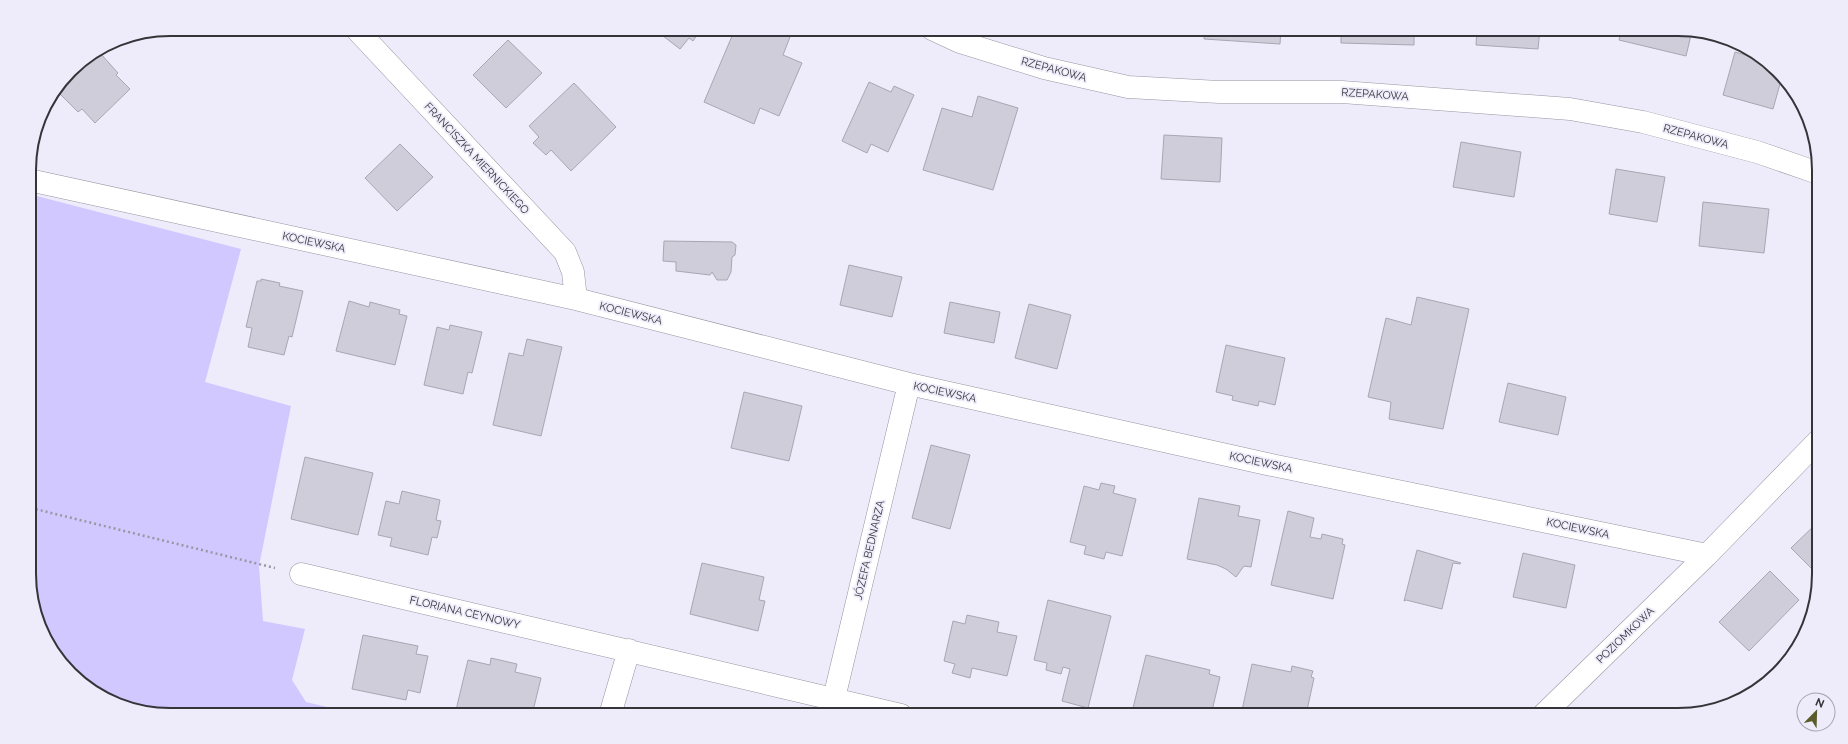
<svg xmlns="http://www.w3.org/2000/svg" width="1848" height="744" font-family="Raleway,sans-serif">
  <rect width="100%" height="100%" fill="#eeecfa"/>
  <!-- green -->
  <path fill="#d1c8ff" d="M 29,194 L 241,249 L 205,382 L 291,406 L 259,566 L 263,621 L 305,629 L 292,680 L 306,702 L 327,707 L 325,715 L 170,715 L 125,707 L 64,667 L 32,601 Z"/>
  <!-- building -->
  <path fill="#cfcdda" stroke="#a8a6b2" d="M 654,29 L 701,29 L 693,41 L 689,38 L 680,49 Z
    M 735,29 L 771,29 L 790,37 L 783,55 L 802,63 L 779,116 L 760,108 L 754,124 L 704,102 Z
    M 1205,29 L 1281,29 L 1280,44 L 1204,39 Z
    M 1341,29 L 1414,29 L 1414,45 L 1341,43 Z
    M 1477,29 L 1540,29 L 1538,49 L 1476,45 Z
    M 1622,29 L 1678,29 L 1692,31 L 1686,56 L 1619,40 Z
    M 508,40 L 542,73 L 506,108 L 473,75 Z
    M 1735,52 L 1766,61 L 1782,77 L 1773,109 L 1723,95 Z
    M 95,53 L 97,56 L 100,53 L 118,73 L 116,75 L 130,89 L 95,123 L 82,109 L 78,112 L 59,93 L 63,90 L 60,87 L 77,64 Z
    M 869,82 L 891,92 L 894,86 L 914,95 L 888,152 L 871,144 L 867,153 L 842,141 Z
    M 574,83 L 616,127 L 571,171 L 551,150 L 546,155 L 533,143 L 539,137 L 529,126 Z
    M 978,96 L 1018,108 L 993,190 L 923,170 L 942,108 L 972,117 Z
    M 1164,135 L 1222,138 L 1220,182 L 1161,179 Z
    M 1461,142 L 1521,152 L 1514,197 L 1453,187 Z
    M 400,144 L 433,177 L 397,211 L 365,178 Z
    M 1616,169 L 1665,177 L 1657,222 L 1609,214 Z
    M 1703,202 L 1769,209 L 1764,253 L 1699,246 Z
    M 664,241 L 732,242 L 736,245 L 735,255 L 732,257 L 731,272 L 727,280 L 717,280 L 712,272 L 710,275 L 676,271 L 676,262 L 663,261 Z
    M 849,265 L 902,277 L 892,317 L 840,305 Z
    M 261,279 L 280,283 L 279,286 L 303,291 L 292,337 L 289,336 L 284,355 L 248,347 L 252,328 L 246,327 L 257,281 L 261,281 Z
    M 1417,297 L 1469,309 L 1443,429 L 1389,419 L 1391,402 L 1368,397 L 1386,318 L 1411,325 Z
    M 349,301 L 369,307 L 370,302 L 400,310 L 399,314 L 407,316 L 395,365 L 336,351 Z
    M 950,302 L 1000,312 L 994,343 L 944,333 Z
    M 1029,304 L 1071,315 L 1057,369 L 1015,358 Z
    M 450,325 L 482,332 L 472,373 L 468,372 L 463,394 L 424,385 L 437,327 L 449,330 Z
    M 527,339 L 562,347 L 541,436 L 493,425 L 509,353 L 523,356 Z
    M 1226,345 L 1285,358 L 1275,405 L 1259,401 L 1258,406 L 1232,400 L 1233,396 L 1216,392 Z
    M 1508,383 L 1566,397 L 1558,435 L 1499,422 Z
    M 744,392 L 802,406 L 789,461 L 731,448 Z
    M 931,445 L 970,455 L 950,529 L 912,518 Z
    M 305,457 L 373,473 L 358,535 L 291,519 Z
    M 1101,483 L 1115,486 L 1113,493 L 1136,499 L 1122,556 L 1106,552 L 1104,559 L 1084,554 L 1086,546 L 1070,542 L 1084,486 L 1099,490 Z
    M 402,491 L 440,500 L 436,520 L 441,521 L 437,538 L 432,537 L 428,555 L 390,546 L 392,538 L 378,535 L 386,501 L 399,504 Z
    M 1199,498 L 1240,506 L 1238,516 L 1260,520 L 1251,567 L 1244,566 L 1236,577 L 1226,569 L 1217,565 L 1187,559 Z
    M 1288,511 L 1314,518 L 1310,537 L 1321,539 L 1322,534 L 1343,539 L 1342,544 L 1345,545 L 1333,599 L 1271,585 Z
    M 1819,521 L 1819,576 L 1791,548 Z
    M 1417,550 L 1461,563 L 1460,564 L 1453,563 L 1442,609 L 1406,600 L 1404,601 Z
    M 1523,553 L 1575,565 L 1566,608 L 1513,597 Z
    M 702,563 L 764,577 L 759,600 L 765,601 L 758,631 L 690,614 Z
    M 1770,571 L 1799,600 L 1749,651 L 1719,622 Z
    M 1048,600 L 1111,616 L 1088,708 L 1062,701 L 1070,669 L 1063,667 L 1061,674 L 1046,670 L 1047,663 L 1034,660 Z
    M 967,615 L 999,622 L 997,632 L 1017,636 L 1007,676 L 972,668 L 970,678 L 952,673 L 955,664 L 944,661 L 953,621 L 965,624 Z
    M 363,635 L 418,646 L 416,654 L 428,656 L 420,693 L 408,690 L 406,700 L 352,689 Z
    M 1146,655 L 1210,670 L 1209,674 L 1220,677 L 1211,715 L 1161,715 L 1133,708 Z
    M 491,658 L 517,664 L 515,672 L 541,678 L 532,715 L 476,715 L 456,710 L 468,660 L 490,665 Z
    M 1252,664 L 1291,672 L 1292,666 L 1313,671 L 1311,677 L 1314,678 L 1306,715 L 1241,715 Z"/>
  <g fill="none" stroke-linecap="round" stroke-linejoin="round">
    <!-- minor casing -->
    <g stroke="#9795a1" stroke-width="23">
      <path id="minor" d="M 356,29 L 565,252 L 573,272 L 576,299
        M 932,29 L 960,42 L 1044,68 L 1128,87 L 1219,92 L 1342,92 L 1570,109 L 1643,122 L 1757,152 L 1818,173
        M 29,180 L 576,299 L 909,384 L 1267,464 L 1707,555 L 1819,440
        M 301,574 L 901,715
        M 610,715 L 629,650
        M 830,715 L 909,384
        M 1543,715 L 1707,555"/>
    </g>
    <!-- path -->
    <path stroke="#9997a1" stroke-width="2.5" stroke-dasharray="2 3" stroke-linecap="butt" d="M 31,508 L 275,568"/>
    <!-- minor -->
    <use href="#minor" stroke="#fff" stroke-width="22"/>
  </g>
  <g text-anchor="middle" stroke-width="3.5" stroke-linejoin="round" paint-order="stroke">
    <!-- street labels -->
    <g font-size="11" fill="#353439" stroke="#eeecfa">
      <text transform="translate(1054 69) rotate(15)" y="4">RZEPAKOWA</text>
      <text transform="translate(1375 94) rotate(4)" y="4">RZEPAKOWA</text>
      <text transform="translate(1696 136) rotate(15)" y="4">RZEPAKOWA</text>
      <text transform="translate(477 158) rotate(47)" y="4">FRANCISZKA MIERNICKIEGO</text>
      <text transform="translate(314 242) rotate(12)" y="4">KOCIEWSKA</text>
      <text transform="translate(631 313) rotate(14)" y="4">KOCIEWSKA</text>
      <text transform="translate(945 392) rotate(12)" y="4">KOCIEWSKA</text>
      <text transform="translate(1261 462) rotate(12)" y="4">KOCIEWSKA</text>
      <text transform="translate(1578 528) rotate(12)" y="4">KOCIEWSKA</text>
      <text transform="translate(869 550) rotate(-77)" y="4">JÓZEFA BEDNARZA</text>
      <text transform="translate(465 612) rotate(13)" y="4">FLORIANA CEYNOWY</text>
      <text transform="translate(1625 635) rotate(-44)" y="4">POZIOMKOWA</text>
    </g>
  </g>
  <!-- crop -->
  <path d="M0 0H1848V744H0ZM170 36H1678A134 134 0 0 1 1812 170V574A134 134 0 0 1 1678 708H170A134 134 0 0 1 36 574V170A134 134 0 0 1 170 36Z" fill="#eeecfa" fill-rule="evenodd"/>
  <path fill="none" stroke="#353439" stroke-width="2" d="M170 36H1678A134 134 0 0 1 1812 170V574A134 134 0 0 1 1678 708H170A134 134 0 0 1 36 574V170A134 134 0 0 1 170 36Z"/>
  <!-- north arrow -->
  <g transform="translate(1816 712) rotate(23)"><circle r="19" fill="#eeecfa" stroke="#a4a2ad"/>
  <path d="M0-3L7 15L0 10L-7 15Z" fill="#5a5d2b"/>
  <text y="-6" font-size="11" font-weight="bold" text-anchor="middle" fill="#353439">N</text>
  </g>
</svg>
